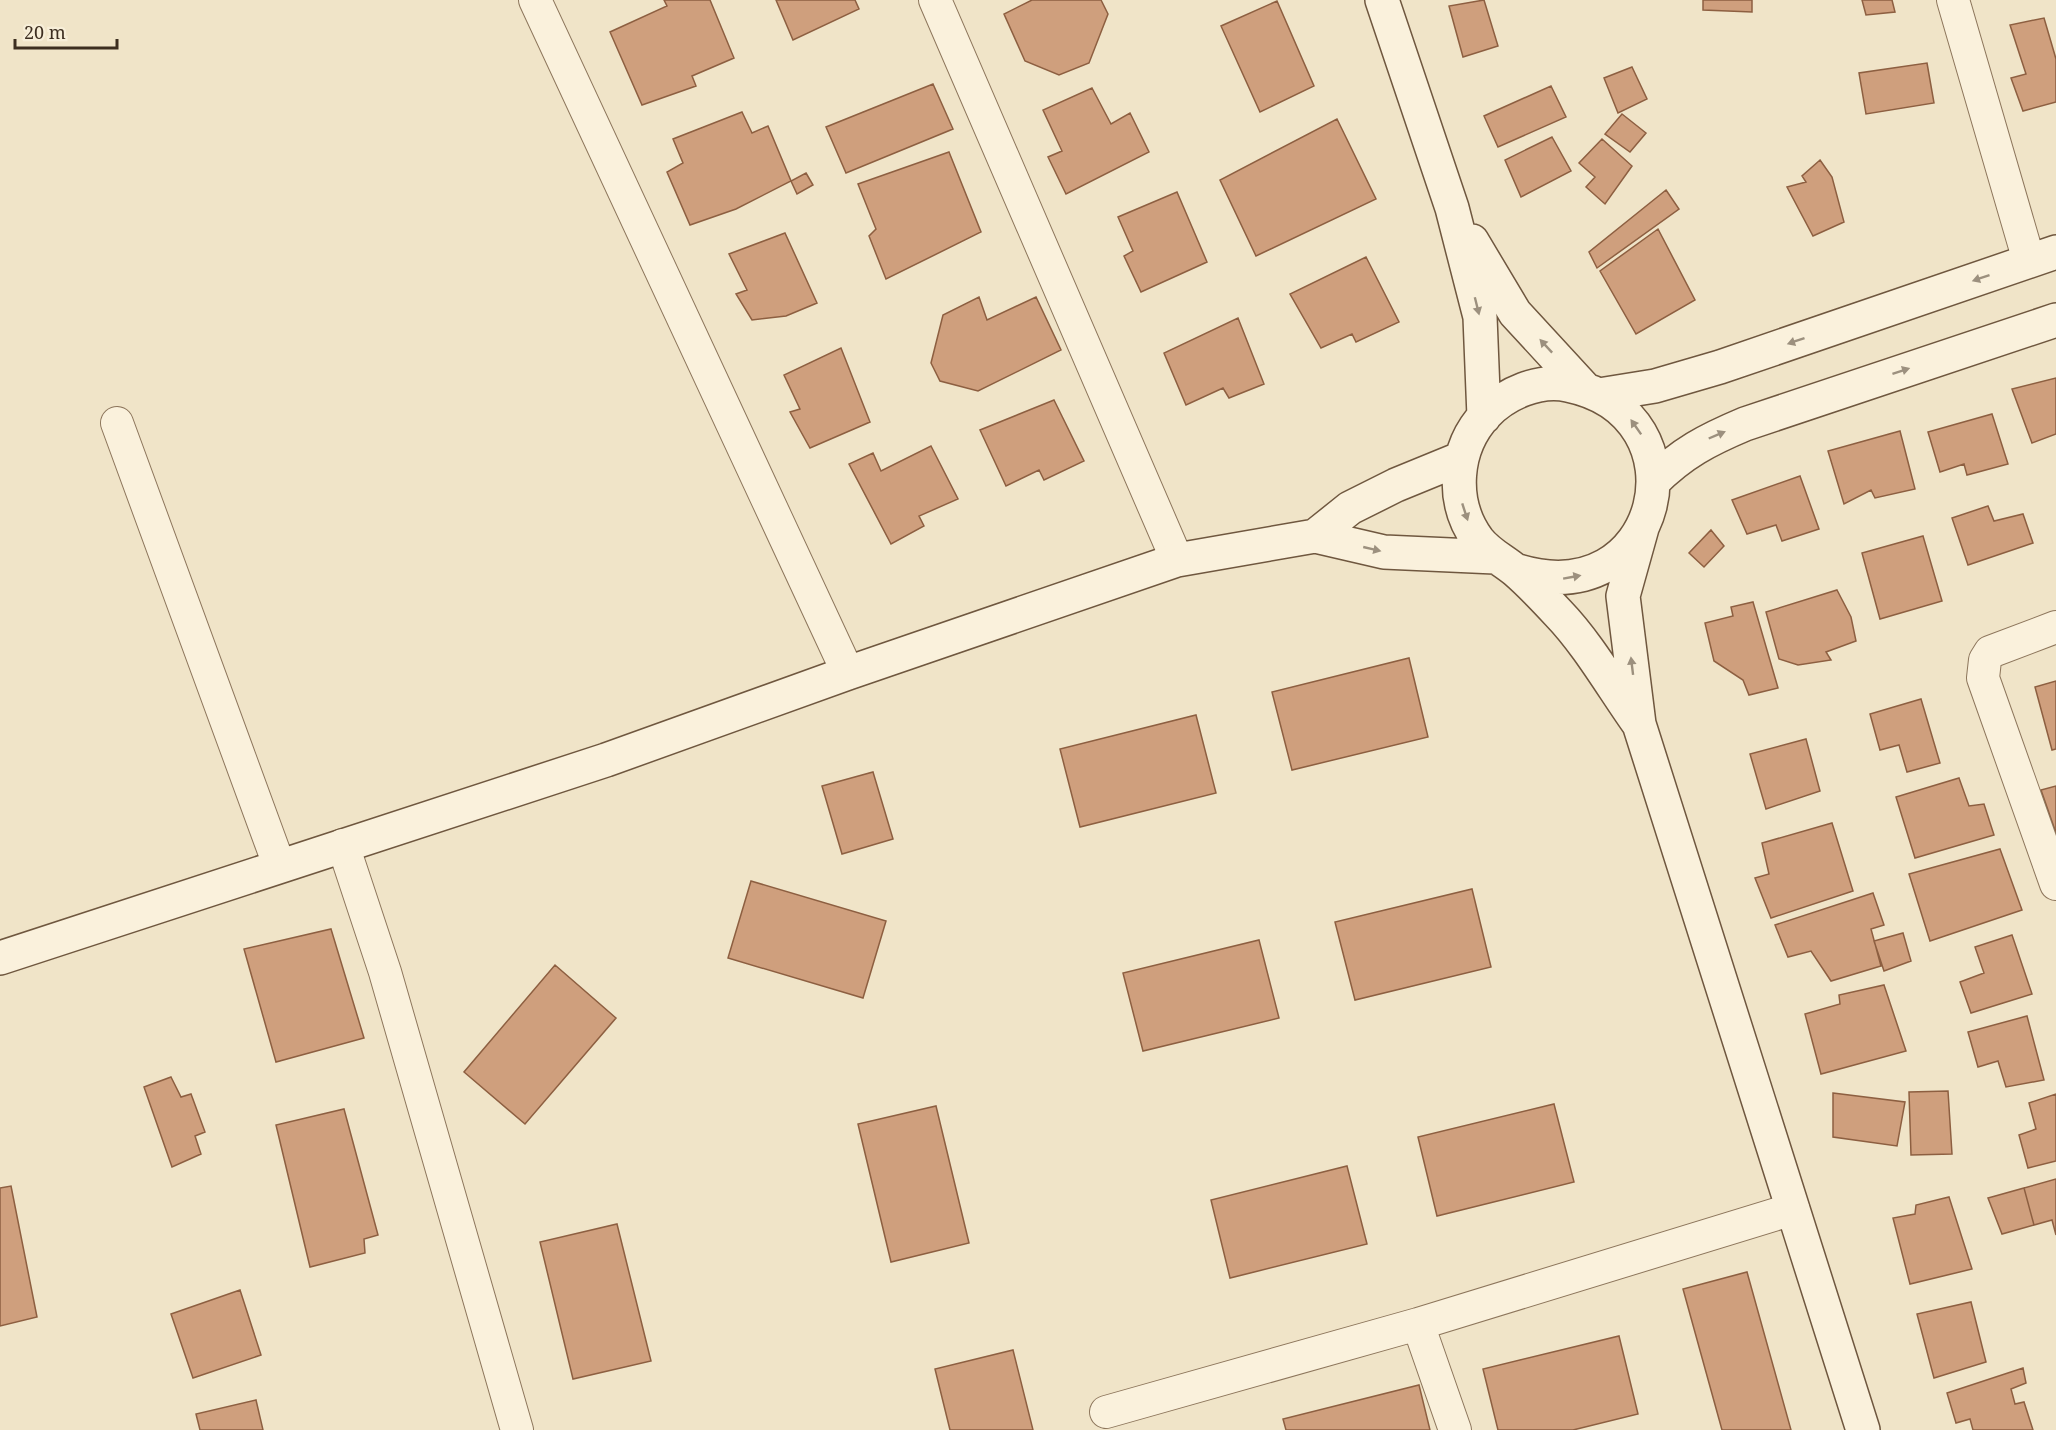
<svg xmlns="http://www.w3.org/2000/svg" width="2056" height="1430" font-family="'Noto Serif',serif">
  <rect width="100%" height="100%" fill="#f0e4c8"/>
  <!-- building -->
  <path fill="#cf9f7d" stroke="#8d5f41" stroke-width="1.5" d="M 664,0 L 710,0 L 734,58 L 692,76 L 696,86 L 642,105 L 610,32 L 667,6 Z
    M 776,0 L 855,0 L 859,9 L 793,40 Z
    M 1032,0 L 1101,0 L 1108,14 L 1089,63 L 1059,75 L 1025,61 L 1004,14 Z
    M 1484,0 L 1498,46 L 1463,57 L 1449,6 Z
    M 1703,0 L 1752,0 L 1752,12 L 1703,10 Z
    M 1862,0 L 1892,0 L 1895,12 L 1866,15 Z
    M 1277,1 L 1314,86 L 1260,112 L 1221,26 Z
    M 2044,18 L 2056,59 L 2056,102 L 2023,111 L 2011,78 L 2026,74 L 2010,25 Z
    M 1927,63 L 1934,103 L 1866,114 L 1859,73 Z
    M 1632,67 L 1647,99 L 1618,113 L 1604,78 Z
    M 933,84 L 953,129 L 846,173 L 826,127 Z
    M 1551,86 L 1566,117 L 1498,147 L 1484,116 Z
    M 1092,88 L 1111,124 L 1130,113 L 1149,152 L 1066,194 L 1048,157 L 1062,151 L 1043,110 Z
    M 742,112 L 752,133 L 768,126 L 791,181 L 736,209 L 690,225 L 667,172 L 683,163 L 673,139 Z
    M 1622,114 L 1646,133 L 1630,152 L 1605,134 Z
    M 1337,119 L 1376,199 L 1256,256 L 1220,180 Z
    M 1552,137 L 1571,171 L 1521,197 L 1505,160 Z
    M 1602,139 L 1632,166 L 1605,204 L 1586,187 L 1595,177 L 1579,163 Z
    M 949,152 L 981,232 L 886,279 L 869,236 L 876,229 L 858,184 Z
    M 1820,160 L 1832,177 L 1844,222 L 1813,236 L 1787,187 L 1806,182 L 1802,176 Z
    M 806,173 L 813,185 L 797,194 L 791,181 Z
    M 1666,190 L 1679,209 L 1597,268 L 1589,252 Z
    M 1177,192 L 1207,262 L 1141,292 L 1124,256 L 1133,251 L 1118,217 Z
    M 1658,229 L 1695,300 L 1636,334 L 1600,271 Z
    M 785,233 L 817,303 L 786,316 L 752,320 L 736,294 L 747,290 L 729,254 Z
    M 1366,257 L 1399,322 L 1356,342 L 1352,334 L 1321,348 L 1290,294 Z
    M 979,297 L 987,320 L 1036,297 L 1061,350 L 978,391 L 940,381 L 931,363 L 943,315 Z
    M 1238,318 L 1264,384 L 1229,398 L 1223,388 L 1186,405 L 1164,353 Z
    M 841,348 L 870,422 L 810,448 L 790,412 L 800,409 L 784,375 Z
    M 2056,378 L 2056,434 L 2032,443 L 2012,389 Z
    M 1054,400 L 1084,461 L 1044,480 L 1039,470 L 1006,486 L 980,430 Z
    M 1992,414 L 2008,464 L 1967,475 L 1964,464 L 1940,472 L 1928,432 Z
    M 1900,431 L 1915,489 L 1875,498 L 1871,490 L 1844,504 L 1828,451 Z
    M 931,446 L 958,499 L 919,516 L 924,526 L 891,544 L 849,464 L 873,453 L 881,471 Z
    M 1800,476 L 1819,529 L 1782,541 L 1776,525 L 1747,534 L 1732,500 Z
    M 1988,506 L 1994,521 L 2023,514 L 2033,543 L 1968,565 L 1952,518 Z
    M 1711,530 L 1724,546 L 1704,567 L 1689,553 Z
    M 1923,536 L 1942,601 L 1880,619 L 1862,553 Z
    M 1837,590 L 1851,617 L 1856,641 L 1826,652 L 1831,660 L 1798,665 L 1779,659 L 1766,612 Z
    M 1753,602 L 1778,688 L 1749,695 L 1743,680 L 1714,661 L 1705,623 L 1733,616 L 1731,607 Z
    M 1409,658 L 1428,737 L 1292,770 L 1272,692 Z
    M 2056,681 L 2056,749 L 2052,750 L 2035,687 Z
    M 1921,699 L 1940,763 L 1907,772 L 1899,745 L 1880,750 L 1870,714 Z
    M 1196,715 L 1216,793 L 1080,827 L 1060,749 Z
    M 1806,739 L 1820,791 L 1766,809 L 1750,754 Z
    M 873,772 L 893,839 L 842,854 L 822,786 Z
    M 1959,778 L 1969,806 L 1984,804 L 1994,835 L 1915,858 L 1896,797 Z
    M 2056,786 L 2056,833 L 2041,790 Z
    M 1832,823 L 1853,891 L 1771,918 L 1755,878 L 1769,874 L 1762,843 Z
    M 2000,849 L 2022,910 L 1930,941 L 1909,874 Z
    M 751,881 L 886,921 L 863,998 L 728,958 Z
    M 1472,889 L 1491,967 L 1355,1000 L 1335,922 Z
    M 1873,893 L 1884,925 L 1871,929 L 1881,966 L 1831,981 L 1811,951 L 1788,957 L 1775,925 Z
    M 331,929 L 364,1038 L 276,1062 L 244,949 Z
    M 1903,933 L 1911,961 L 1884,971 L 1874,941 Z
    M 2012,935 L 2032,994 L 1971,1013 L 1960,982 L 1984,973 L 1975,947 Z
    M 1259,940 L 1279,1018 L 1143,1051 L 1123,973 Z
    M 555,965 L 616,1018 L 525,1124 L 464,1072 Z
    M 1884,985 L 1906,1051 L 1821,1074 L 1805,1014 L 1840,1004 L 1839,995 Z
    M 2027,1016 L 2044,1080 L 2006,1087 L 1998,1061 L 1978,1067 L 1968,1032 Z
    M 171,1077 L 181,1097 L 191,1094 L 205,1132 L 195,1136 L 201,1154 L 172,1167 L 144,1087 Z
    M 1948,1091 L 1952,1154 L 1911,1155 L 1909,1092 Z
    M 1833,1093 L 1905,1102 L 1897,1146 L 1833,1137 Z
    M 2056,1094 L 2056,1161 L 2028,1168 L 2019,1135 L 2036,1129 L 2029,1103 Z
    M 1554,1104 L 1574,1182 L 1437,1216 L 1418,1137 Z
    M 936,1106 L 969,1243 L 891,1262 L 858,1124 Z
    M 344,1109 L 378,1235 L 364,1239 L 365,1253 L 310,1267 L 276,1125 Z
    M 1347,1166 L 1367,1244 L 1230,1278 L 1211,1200 Z
    M 2056,1179 L 2056,1235 L 2052,1220 L 2034,1225 L 2024,1188 Z
    M 11,1186 L 37,1317 L 0,1326 L 0,1188 Z
    M 2024,1188 L 2034,1225 L 2002,1234 L 1988,1198 Z
    M 1949,1197 L 1972,1269 L 1910,1284 L 1893,1218 L 1915,1214 L 1916,1205 Z
    M 617,1224 L 651,1361 L 573,1379 L 540,1242 Z
    M 1747,1272 L 1791,1430 L 1722,1430 L 1683,1289 Z
    M 240,1290 L 261,1355 L 193,1378 L 171,1314 Z
    M 1971,1302 L 1986,1362 L 1934,1378 L 1917,1314 Z
    M 1619,1336 L 1638,1414 L 1573,1430 L 1498,1430 L 1483,1369 Z
    M 1013,1350 L 1033,1430 L 950,1430 L 935,1369 Z
    M 2023,1368 L 2026,1383 L 2011,1389 L 2015,1404 L 2024,1402 L 2033,1430 L 1973,1430 L 1970,1419 L 1956,1423 L 1947,1393 Z
    M 1419,1385 L 1430,1430 L 1286,1430 L 1283,1419 Z
    M 256,1400 L 263,1430 L 200,1430 L 196,1414 Z"/>
  <g fill="none" stroke-linecap="round" stroke-linejoin="round">
    <!-- street casing -->
    <g stroke="#8d765c" stroke-width="34">
      <path id="street" d="M 535,0 L 848,673
        M 935,0 L 1177,560
        M 1953,0 L 2029,261
        M 117,423 L 279,865
        M 2056,627 L 1990,652 L 1985,660 L 1983,678 L 2056,884
        M 343,845 L 385,972 L 517,1430
        M 1418,1324 L 1455,1430
        M 1106,1412 L 1418,1324 L 1793,1209"/>
    </g>
    <!-- secondary casing -->
    <g stroke="#6f573f" stroke-width="36">
      <path id="secondary" d="M 1382,0 L 1452,208 L 1480,317 L 1484,417
        M 1472,241 L 1515,313 L 1585,389
        M 1599,395 L 1655,386 L 1720,367 L 2056,252
        M 1653,482 C 1682,453 1707,440 1745,424 L 2056,320
        M 1642,528 L 1623,596 L 1639,724 L 1863,1430
        M 1315,536 L 1350,508 L 1396,485 L 1462,458
        M 1515,570 C 1663,618 1709,414 1568,385 C 1539,379 1506,393 1486,414 C 1454,448 1450,502 1478,540 C 1489,554 1503,560 1516,571 C 1531,584 1545,599 1558,613 C 1588,644 1613,688 1638,723
        M 0,958 L 606,760 L 848,673 L 1177,560 L 1315,536 L 1384,552 L 1495,557"/>
    </g>
    <!-- street -->
    <use href="#street" stroke="#faf1dc" stroke-width="32"/>
    <!-- secondary -->
    <use href="#secondary" stroke="#faf1dc" stroke-width="33"/>
  </g>
  <!-- one-way arrows -->
  <defs><path id="oneway-solid" d="M-6-.8H1V-3.2L6.5 0L1 3.2V.8H-6Z" transform="scale(1.5)"/></defs>
  <g fill="#9c907e">
    <use href="#oneway-solid" transform="translate(1981 278) rotate(161)"/>
    <use href="#oneway-solid" transform="translate(1477 306) rotate(76)"/>
    <use href="#oneway-solid" transform="translate(1796 341) rotate(161)"/>
    <use href="#oneway-solid" transform="translate(1546 346) rotate(-133)"/>
    <use href="#oneway-solid" transform="translate(1901 371) rotate(-18)"/>
    <use href="#oneway-solid" transform="translate(1636 427) rotate(-125)"/>
    <use href="#oneway-solid" transform="translate(1717 435) rotate(-23)"/>
    <use href="#oneway-solid" transform="translate(1465 512) rotate(72)"/>
    <use href="#oneway-solid" transform="translate(1372 549) rotate(13)"/>
    <use href="#oneway-solid" transform="translate(1572 577) rotate(-10)"/>
    <use href="#oneway-solid" transform="translate(1632 666) rotate(-97)"/>
  </g>
  <!-- scale -->
  <path d="M15 39v9h102v-9" fill="none" stroke="#3d2e20" stroke-width="3"/>
  <text x="24" y="39" font-size="18" fill="#3d2e20" stroke="#f7eed8" stroke-width="4.5" paint-order="stroke">20 m</text>
</svg>
